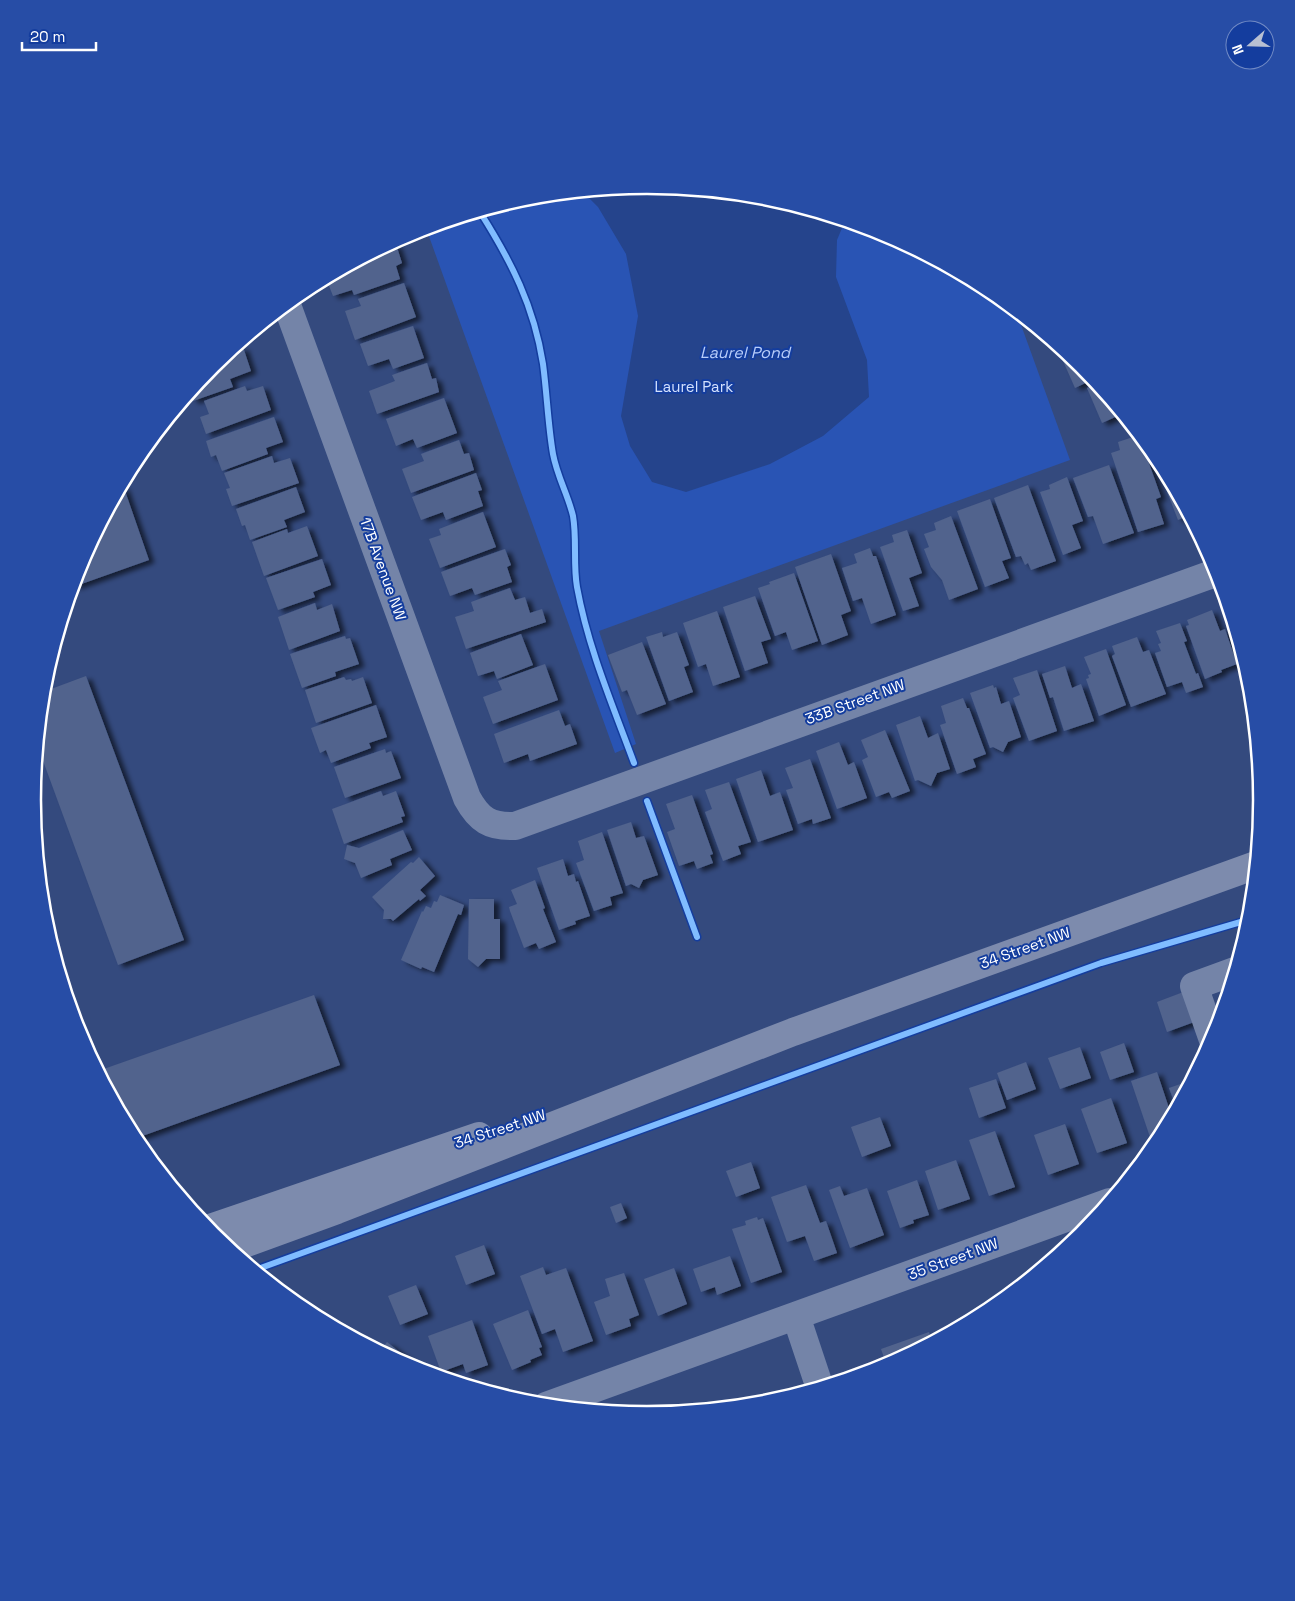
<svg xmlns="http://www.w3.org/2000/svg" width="1295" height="1601" font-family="'Space Grotesk',sans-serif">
  <defs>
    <filter id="shadow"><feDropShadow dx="5.5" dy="3" stdDeviation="2.5" flood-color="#0009"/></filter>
  </defs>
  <rect width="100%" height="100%" fill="#344a7e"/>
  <!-- green -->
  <path fill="#2954b4" d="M 648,186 L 768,197 L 883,232 L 989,289 L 1016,311 L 1070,460 L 599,631 L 636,744 L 615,753 L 426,228 L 528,197 Z"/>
  <!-- water -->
  <path fill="#25448c" d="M 648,186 L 768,197 L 845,221 L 837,240 L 836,277 L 867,360 L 869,397 L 823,436 L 770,464 L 686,492 L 652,482 L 630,446 L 621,416 L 638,316 L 626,254 L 598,207 L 583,192 Z"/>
  <!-- building -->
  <path fill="#51638d" filter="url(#shadow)" d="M 396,244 L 402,263 L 396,266 L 400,279 L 354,295 L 352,290 L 333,296 L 326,278 L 378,251 Z
    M 404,283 L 416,317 L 355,340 L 345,311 L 361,306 L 358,299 Z
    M 413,326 L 424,358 L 393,369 L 389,359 L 368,366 L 360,344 Z
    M 243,347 L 251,371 L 230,379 L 233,387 L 193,401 L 190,393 L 213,365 L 229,352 Z
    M 1065,351 L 1083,366 L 1094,379 L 1075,388 L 1060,354 Z
    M 427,363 L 432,379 L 436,378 L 439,392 L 377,414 L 369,391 L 395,381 L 392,375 Z
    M 1098,384 L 1122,414 L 1102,423 L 1087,388 Z
    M 245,386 L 247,391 L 263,386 L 271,410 L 206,434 L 200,417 L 209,414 L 204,401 Z
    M 444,398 L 457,433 L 417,448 L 413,439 L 396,446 L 386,419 Z
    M 274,417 L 283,442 L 266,448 L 268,454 L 222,471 L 216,455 L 211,457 L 206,441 Z
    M 1139,435 L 1161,497 L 1156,499 L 1164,524 L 1138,532 L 1111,453 L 1120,450 L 1118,442 Z
    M 459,440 L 464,454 L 469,453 L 474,470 L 411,493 L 402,469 L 424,461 L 421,454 Z
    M 1155,454 L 1159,459 L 1189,515 L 1178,520 L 1153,455 Z
    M 272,456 L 274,463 L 290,458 L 299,483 L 232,506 L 226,489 L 230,488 L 224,473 Z
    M 1109,465 L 1134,533 L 1103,544 L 1093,516 L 1088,517 L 1073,478 Z
    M 476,473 L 482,490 L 478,491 L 483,506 L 446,520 L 443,512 L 421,520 L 412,497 Z
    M 1067,477 L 1083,521 L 1072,525 L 1081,548 L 1063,555 L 1040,492 L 1050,489 L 1049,485 Z
    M 123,485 L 149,560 L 73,587 L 79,565 Z
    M 1028,485 L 1056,561 L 1031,570 L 1028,563 L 1025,565 L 1021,556 L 1016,557 L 994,498 Z
    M 296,487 L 305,512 L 284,520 L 287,527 L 250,540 L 245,525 L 242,526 L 236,509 Z
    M 990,499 L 1011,558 L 1002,561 L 1009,578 L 985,587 L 957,511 Z
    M 483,512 L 496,547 L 440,568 L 429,539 L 441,535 L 439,529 Z
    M 951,516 L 978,589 L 949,600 L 942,580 L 931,567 L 924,549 L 929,547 L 924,534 L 936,530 L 934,523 Z
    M 307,526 L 318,556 L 264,576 L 252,542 L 287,529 L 288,533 Z
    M 907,530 L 922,573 L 909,578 L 919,606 L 903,611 L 880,547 L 894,542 L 892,535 Z
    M 870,548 L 873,556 L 876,556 L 896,615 L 871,624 L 862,598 L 853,601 L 842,568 L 857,563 L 854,554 Z
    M 505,549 L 511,565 L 507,567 L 512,582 L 475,595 L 472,588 L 450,596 L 441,572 Z
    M 831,554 L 851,611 L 841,615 L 848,635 L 822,645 L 795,567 Z
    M 322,559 L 331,585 L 313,592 L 315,597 L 278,610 L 266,578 Z
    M 794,573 L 818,641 L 792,650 L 786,632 L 775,636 L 758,588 L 770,584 L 769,582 Z
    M 510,588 L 515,600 L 525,597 L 530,613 L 542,609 L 546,622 L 466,649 L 455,617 L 474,611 L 471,602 Z
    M 755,596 L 771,639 L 761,642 L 768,663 L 745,671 L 723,607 Z
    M 315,603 L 317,610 L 332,604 L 340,631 L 289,650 L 278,617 Z
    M 1212,610 L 1220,631 L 1225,629 L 1237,664 L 1221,670 L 1222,672 L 1205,679 L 1186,626 L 1189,625 L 1187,620 Z
    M 717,611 L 740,677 L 713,686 L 706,664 L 698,667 L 683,623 Z
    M 1180,623 L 1187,641 L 1184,642 L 1196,674 L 1198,673 L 1203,687 L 1186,693 L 1182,682 L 1167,687 L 1155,653 L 1161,651 L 1158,644 L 1161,643 L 1156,631 Z
    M 662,632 L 663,637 L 677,632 L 689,665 L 684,667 L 693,692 L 669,701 L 646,637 Z
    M 521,634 L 533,665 L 497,679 L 494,671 L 478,676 L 470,653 Z
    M 345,636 L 346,639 L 350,638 L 359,664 L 335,672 L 336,676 L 302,688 L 290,654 Z
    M 1137,637 L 1143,652 L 1149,650 L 1166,694 L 1131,707 L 1112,656 L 1115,654 L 1112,646 Z
    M 1238,637 L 1251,681 L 1248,682 L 1233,639 Z
    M 642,642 L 666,704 L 637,715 L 627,690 L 622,692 L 608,655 Z
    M 1106,649 L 1126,705 L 1099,716 L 1086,679 L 1089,678 L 1088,675 L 1091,674 L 1084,657 Z
    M 545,664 L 558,700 L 493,724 L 483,697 L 502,690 L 498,681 Z
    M 1065,666 L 1072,688 L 1081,684 L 1094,721 L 1064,731 L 1053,697 L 1050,698 L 1042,674 Z
    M 1037,670 L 1057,731 L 1029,741 L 1013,698 L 1020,695 L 1013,678 Z
    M 86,676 L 184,940 L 118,965 L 38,747 L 43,692 Z
    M 344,677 L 346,680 L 351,679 L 352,681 L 363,677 L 372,703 L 316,723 L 305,690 Z
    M 993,685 L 994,688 L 996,687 L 1001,704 L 1009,701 L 1021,737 L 1008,742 L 1003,752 L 993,747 L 990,748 L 970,693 Z
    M 963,698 L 967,708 L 969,708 L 986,754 L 973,759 L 976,767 L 957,774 L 940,725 L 946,723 L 941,706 Z
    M 376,705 L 387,737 L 369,743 L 371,748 L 331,763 L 326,750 L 320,753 L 311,728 Z
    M 559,710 L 565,726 L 570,724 L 577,744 L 530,761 L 528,754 L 504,763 L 494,734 Z
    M 920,716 L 928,738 L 938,733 L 950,769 L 937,773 L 931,786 L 918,780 L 915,781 L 896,725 Z
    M 885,730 L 910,791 L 892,798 L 889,792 L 876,797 L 862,760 L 868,757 L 861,740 Z
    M 839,742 L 848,765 L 854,762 L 867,798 L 837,809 L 816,751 Z
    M 385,749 L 386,753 L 391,751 L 401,778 L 345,798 L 334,767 Z
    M 810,759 L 831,818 L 813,824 L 812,819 L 798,824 L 786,790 L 793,788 L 785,768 Z
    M 761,770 L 770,796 L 780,792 L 793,830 L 758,842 L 736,779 Z
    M 729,782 L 751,842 L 738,846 L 741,854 L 723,861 L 705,812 L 712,809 L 705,790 Z
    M 381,791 L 383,796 L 396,791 L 405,816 L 401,817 L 403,822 L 344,844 L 332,809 Z
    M 692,795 L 713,854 L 710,855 L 713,863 L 697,869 L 694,861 L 679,866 L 667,832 L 675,829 L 666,804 Z
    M 631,822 L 636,838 L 644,836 L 658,875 L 643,880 L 639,888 L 631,884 L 626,886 L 607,830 Z
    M 403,830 L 412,850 L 390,859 L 392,865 L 361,878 L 355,863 L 344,859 L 347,845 L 359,848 Z
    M 602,832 L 623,893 L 610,897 L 612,905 L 594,911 L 576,863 L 584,860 L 578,841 Z
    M 419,857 L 435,876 L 420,890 L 426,896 L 420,901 L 419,899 L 393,921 L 391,919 L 383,919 L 384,910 L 372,897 L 411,862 L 413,863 Z
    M 563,859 L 568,876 L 574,874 L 576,882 L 578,881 L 590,916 L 575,921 L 576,924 L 559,930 L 537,868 Z
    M 535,880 L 545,908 L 543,909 L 556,942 L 539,949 L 536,943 L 524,948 L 510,911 L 509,907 L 517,904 L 511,890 Z
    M 440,895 L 464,905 L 461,915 L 458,914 L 434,972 L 422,967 L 421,969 L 401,960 L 422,911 L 423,912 L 426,906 L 431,908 L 434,901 L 437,902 Z
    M 469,899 L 494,899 L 494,919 L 500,919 L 500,959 L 486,959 L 478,967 L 468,959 Z
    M 1186,991 L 1197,1021 L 1167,1032 L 1157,1002 Z
    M 314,995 L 340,1065 L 134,1139 L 98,1071 Z
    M 1124,1043 L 1134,1072 L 1110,1080 L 1100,1052 Z
    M 1080,1047 L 1091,1078 L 1060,1089 L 1048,1058 Z
    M 1026,1062 L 1036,1089 L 1007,1100 L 997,1073 Z
    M 1157,1072 L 1172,1117 L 1164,1132 L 1150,1137 L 1131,1081 Z
    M 996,1079 L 1006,1108 L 979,1118 L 969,1088 Z
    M 1192,1080 L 1177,1109 L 1169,1088 Z
    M 1111,1098 L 1127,1143 L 1097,1153 L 1081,1109 Z
    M 880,1117 L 891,1146 L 862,1157 L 851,1127 Z
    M 1065,1124 L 1079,1164 L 1048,1175 L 1034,1135 Z
    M 995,1131 L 1015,1187 L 989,1196 L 969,1140 Z
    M 956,1160 L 970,1199 L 938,1210 L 925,1171 Z
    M 751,1162 L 760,1188 L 736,1197 L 726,1171 Z
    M 917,1180 L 929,1215 L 913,1220 L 914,1223 L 900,1228 L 887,1191 Z
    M 806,1185 L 820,1223 L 826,1221 L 837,1253 L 814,1261 L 805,1236 L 787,1242 L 771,1197 Z
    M 840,1186 L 844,1196 L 867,1188 L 884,1235 L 850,1248 L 829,1190 Z
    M 621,1203 L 627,1218 L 616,1223 L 610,1207 Z
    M 757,1217 L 758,1220 L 763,1218 L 782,1272 L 751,1283 L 732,1229 L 746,1225 L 745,1221 Z
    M 484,1245 L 495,1274 L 466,1285 L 455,1256 Z
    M 730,1256 L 741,1286 L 717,1295 L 715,1287 L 701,1292 L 693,1269 Z
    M 543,1267 L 546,1275 L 566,1268 L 593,1341 L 563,1352 L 555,1329 L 542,1334 L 520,1276 Z
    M 674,1268 L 687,1304 L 658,1316 L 644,1279 Z
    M 624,1273 L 639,1315 L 629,1319 L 631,1326 L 606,1335 L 594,1302 L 610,1296 L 605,1279 Z
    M 416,1285 L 428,1314 L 400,1325 L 388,1296 Z
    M 528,1310 L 542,1347 L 539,1348 L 542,1355 L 530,1360 L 531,1362 L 512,1370 L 493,1324 Z
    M 472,1320 L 488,1365 L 466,1373 L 463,1364 L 441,1372 L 428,1336 Z
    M 929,1332 L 932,1342 L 887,1366 L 881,1349 Z
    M 387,1342 L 426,1373 L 412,1369 L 380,1351 Z
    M 745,1399 L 747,1406 L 719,1408 Z"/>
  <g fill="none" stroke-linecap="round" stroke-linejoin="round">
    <!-- minor -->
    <path stroke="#7484a8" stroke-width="28" d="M 287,305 L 467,798 C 479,820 490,827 515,826 L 1218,572
      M 1213,1040 L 1194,986 L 1235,971
      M 796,1316 L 820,1388
      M 546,1406 L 1110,1202"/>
    <!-- major -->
    <path stroke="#7d8bad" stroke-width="28" d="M 207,1229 L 479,1136
      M 230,1249 L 337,1210 L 793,1032 L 1256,865"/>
    <!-- cycleway casing -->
    <g stroke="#143d9e" stroke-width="9">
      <path id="cycleway" d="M 480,212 C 511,261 534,306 543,364 C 547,394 548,425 553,454 C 557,476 568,495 573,516 C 577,539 573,564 577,587 C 588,648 613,706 634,763
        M 647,801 L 697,937
        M 255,1270 L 1101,963 L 1251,919"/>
    </g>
    <!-- cycleway -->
    <use href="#cycleway" stroke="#80bcff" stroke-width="6"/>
  </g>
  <g text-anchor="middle" stroke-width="4" stroke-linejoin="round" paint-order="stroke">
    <!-- park labels -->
    <g font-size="15" fill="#d4e1fd" stroke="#143d9e">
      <text x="694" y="392">Laurel Park</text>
    </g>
    <!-- street labels -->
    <g font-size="15" fill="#fff" stroke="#143d9e">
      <text transform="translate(383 569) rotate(70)" y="5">17B Avenue NW</text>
      <text transform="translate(855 702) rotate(-20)" y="5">33B Street NW</text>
      <text transform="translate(1025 948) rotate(-20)" y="5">34 Street NW</text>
      <text transform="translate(500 1129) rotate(-18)" y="5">34 Street NW</text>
      <text transform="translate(953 1259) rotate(-20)" y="5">35 Street NW</text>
    </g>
    <!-- water labels -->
    <g font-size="16" font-style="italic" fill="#b8cdfa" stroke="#143d9e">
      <text x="745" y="358">Laurel Pond</text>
    </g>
  </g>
  <!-- crop -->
  <path d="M0 0H1295V1601H0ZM41 800a606 606 0 1 1 1212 0a606 606 0 1 1-1212 0Z" fill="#274da6" fill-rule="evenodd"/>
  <path fill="none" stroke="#fff" stroke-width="2.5" d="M41 800a606 606 0 1 1 1212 0a606 606 0 1 1-1212 0Z"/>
  <!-- north arrow -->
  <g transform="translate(1250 45) rotate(250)"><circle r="24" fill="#143d9e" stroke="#728bc5"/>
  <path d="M0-4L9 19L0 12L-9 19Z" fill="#b8c0d2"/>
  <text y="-8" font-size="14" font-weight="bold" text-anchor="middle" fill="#ffffff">N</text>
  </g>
  <!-- scale -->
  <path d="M22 42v8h74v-8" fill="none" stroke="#ffffff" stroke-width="2.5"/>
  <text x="30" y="42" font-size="15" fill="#ffffff" stroke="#143d9e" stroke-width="4" paint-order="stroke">20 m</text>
</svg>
